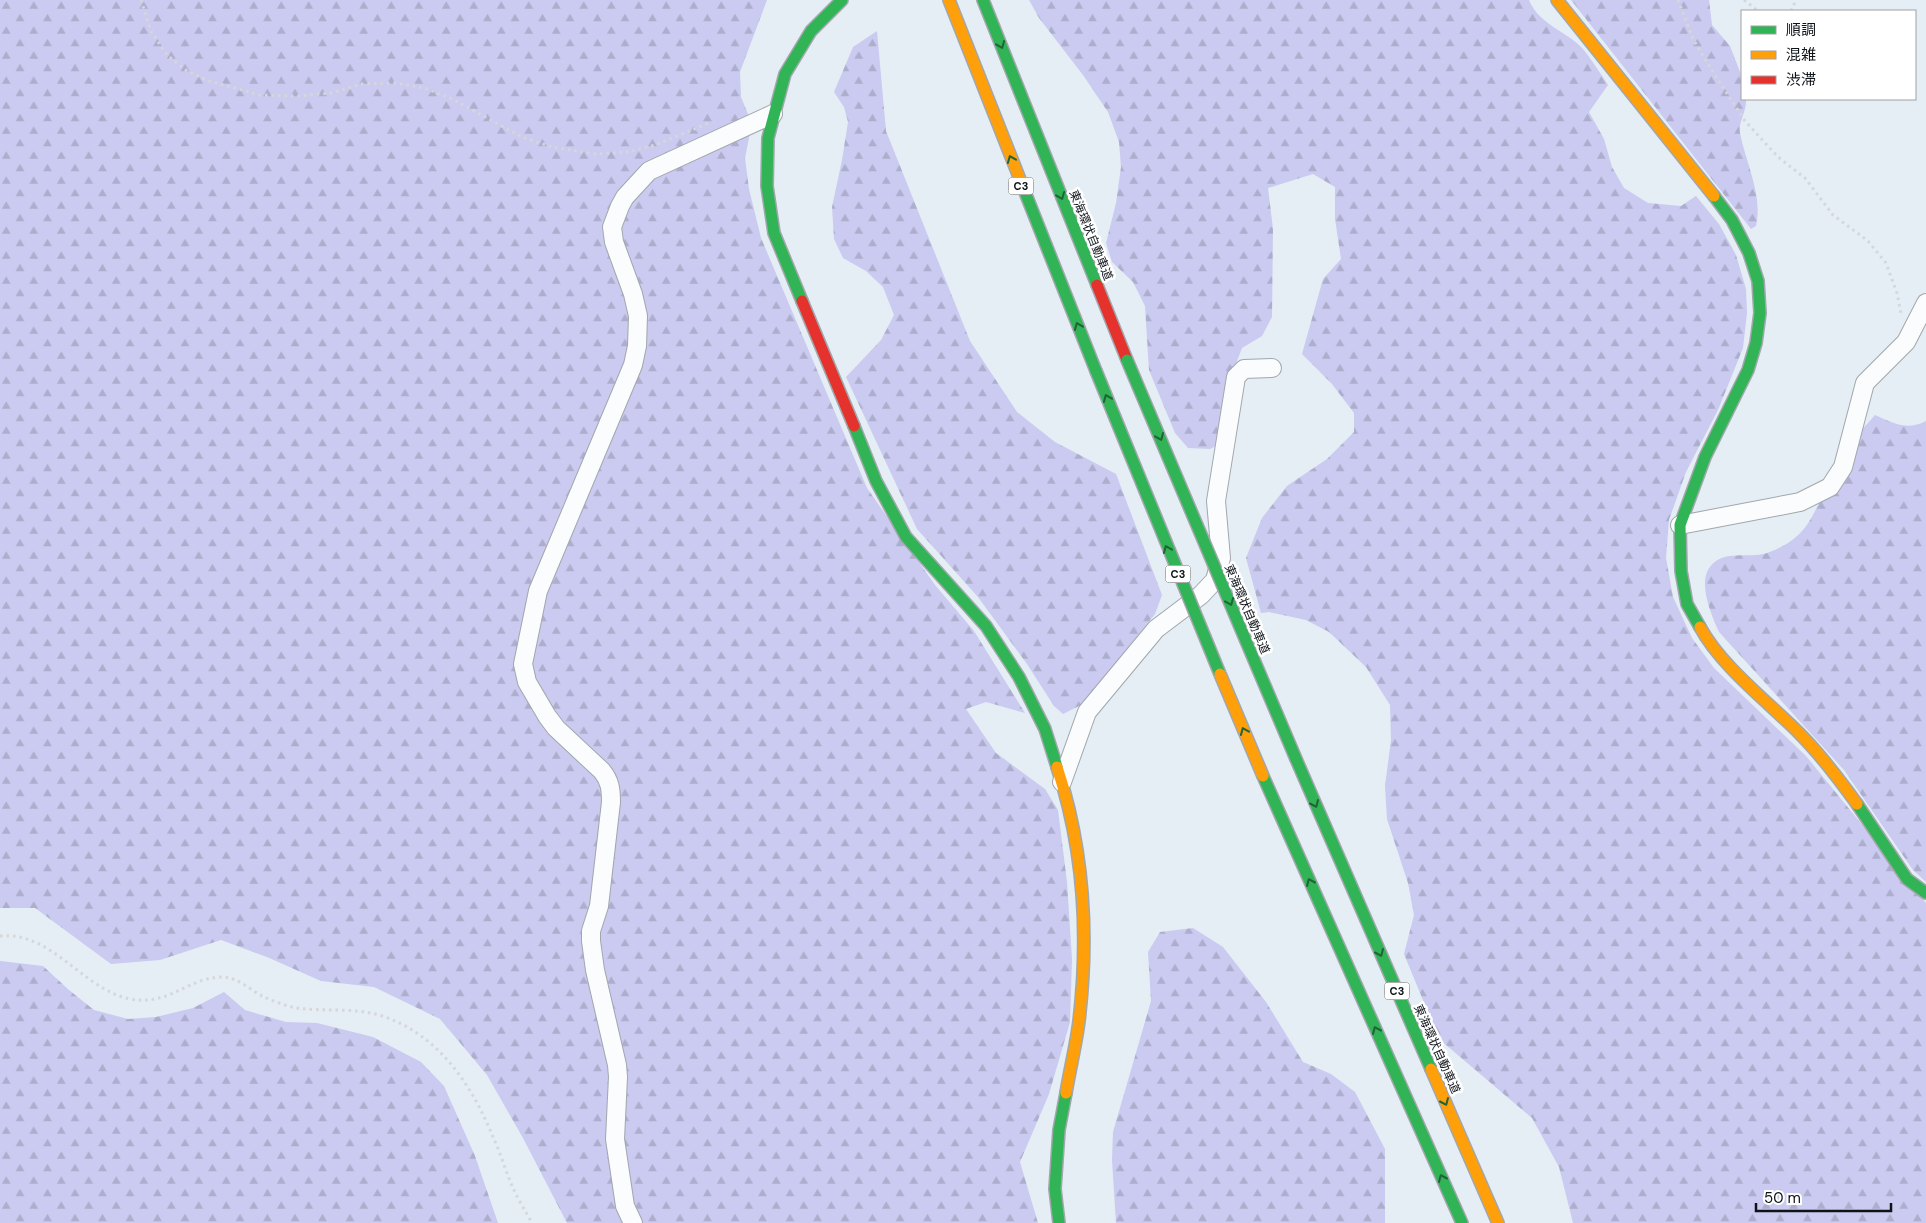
<svg xmlns="http://www.w3.org/2000/svg" width="1926" height="1223" font-family="'DM Sans','Noto Sans JP',sans-serif">
  <defs>
    <pattern id="forest-firs" width="22" height="20" patternUnits="userSpaceOnUse" patternTransform="scale(1.25)"><rect width="22" height="20" fill="#cbcaf0"/><path d="M5 1l3.5 6h-7zM16 11l3.5 6h-7z" fill="#adadcd"/></pattern>
  </defs>
  <rect width="100%" height="100%" fill="#e5edf5"/>
  <!-- forest -->
  <path fill="url(#forest-firs)" d="M 0,0 L 767,0 L 740,72 L 741,97 L 750,119 L 750,133 L 745,158 L 749,189 L 761,238 L 867,488 L 935,585 L 974,631 L 1025,713 L 986,702 L 966,709 L 996,753 L 1045,789 L 1058,810 L 1067,882 L 1072,959 L 1070,1022 L 1049,1094 L 1020,1162 L 1038,1223 L 567,1223 L 523,1138 L 487,1075 L 440,1019 L 374,987 L 321,981 L 267,957 L 221,940 L 160,960 L 111,964 L 35,908 L 0,908 Z
    M 1029,0 L 1529,0 C 1539,25 1567,31 1583,49 C 1592,60 1600,73 1608,85 L 1589,112 L 1604,139 L 1612,167 L 1624,188 L 1648,203 L 1681,206 L 1696,196 L 1719,224 L 1736,255 L 1746,289 L 1747,313 L 1743,348 L 1718,410 L 1686,472 L 1669,520 L 1666,558 L 1673,597 L 1692,638 L 1714,668 L 1806,756 L 1926,903 L 1926,1223 L 1573,1223 L 1559,1167 L 1532,1118 L 1439,1039 L 1404,954 L 1414,915 L 1408,883 L 1387,819 L 1385,786 L 1391,740 L 1390,705 L 1366,667 L 1329,632 L 1306,620 L 1269,612 L 1261,613 L 1246,558 L 1262,518 L 1287,486 L 1327,459 L 1354,432 L 1354,413 L 1332,384 L 1302,354 L 1323,279 L 1341,259 L 1335,219 L 1335,187 L 1313,174 L 1268,188 L 1273,229 L 1272,317 L 1262,336 L 1242,348 L 1232,374 L 1220,436 L 1216,446 L 1210,449 L 1188,448 L 1175,433 L 1149,370 L 1145,306 L 1133,282 L 1112,262 L 1106,243 L 1116,203 L 1121,167 L 1119,142 L 1108,112 L 1083,75 L 1039,18 Z
    M 1571,0 L 1709,0 L 1712,25 L 1730,46 L 1742,77 L 1742,99 L 1746,99 C 1747,111 1738,122 1740,133 C 1746,164 1763,195 1756,226 L 1751,229 Z
    M 877,31 L 886,131 L 970,341 L 1017,412 L 1055,442 L 1116,474 L 1162,595 L 1155,614 L 1083,704 L 1063,714 L 1054,706 L 1027,664 L 978,597 L 917,529 L 846,377 L 881,340 L 894,315 L 883,287 L 866,271 L 843,258 L 834,239 L 832,207 L 842,160 L 848,122 L 844,107 L 834,92 L 853,47 Z
    M 1875,415 C 1893,423 1907,431 1926,421 L 1926,882 L 1913,870 L 1844,770 L 1719,632 C 1712,617 1699,586 1708,570 C 1720,549 1744,558 1764,554 C 1771,552 1782,547 1788,543 C 1817,525 1821,490 1837,462 C 1846,445 1862,430 1875,415 Z
    M 1193,928 L 1223,947 L 1266,1002 L 1303,1062 L 1331,1074 L 1355,1092 L 1385,1149 L 1385,1223 L 1116,1223 L 1112,1160 L 1113,1132 L 1151,1001 L 1148,952 L 1160,932 Z
    M 0,961 L 43,966 L 69,990 L 94,1010 L 128,1019 L 156,1017 L 193,1008 L 224,992 L 245,1010 L 286,1022 L 317,1023 L 373,1037 L 421,1062 L 444,1086 L 475,1156 L 498,1223 L 0,1223 Z"/>
  <g fill="none" stroke-linecap="round" stroke-linejoin="round">
    <!-- street casing -->
    <g stroke="#a1a7ac" stroke-width="20">
      <path id="street" d="M 1680,525 L 1800,502 L 1830,487 L 1843,467 L 1865,383 L 1906,342 L 1926,303
        M 1062,782 L 1087,712 L 1156,629 L 1201,595 L 1215,580 L 1221,558 L 1216,501 L 1236,377 L 1244,369 L 1272,368
        M 633,1223 L 625,1206 L 615,1139 L 618,1077 L 617,1065 L 595,970 L 591,941 L 591,931 L 599,906 L 611,802 C 611,789 610,781 602,771 L 556,728 L 547,716 L 527,682 L 523,664 L 538,591 L 633,365 L 637,346 L 638,316 L 633,294 L 614,242 L 612,227 L 620,206 L 625,197 L 649,171 L 773,114"/>
    </g>
    <!-- fast casing -->
    <g stroke="#a1a7ac" stroke-width="14">
      <path id="fast" d="M 983,0 L 1097,285
        M 1021,182 L 1096,371
        M 802,301 L 774,233 L 767,186 L 768,138 L 785,74 L 811,31 L 842,0
        M 854,426 L 876,481 L 906,537 L 986,626 L 1019,677 L 1045,729 L 1057,767
        M 1700,627 L 1687,604 L 1681,571 L 1680,525 L 1705,457 L 1748,370 L 1756,343 L 1760,313 L 1758,281 L 1749,253 L 1732,220 L 1714,196
        M 1296,759 L 1431,1069
        M 1263,776 L 1462,1223
        M 1857,804 L 1907,879 L 1926,893
        M 1059,1223 L 1055,1189 L 1059,1130 L 1066,1093"/>
    </g>
    <!-- slow casing -->
    <g stroke="#a1a7ac" stroke-width="14">
      <path id="slow" d="M 949,0 L 1021,182
        M 1557,0 L 1714,196
        M 1700,627 C 1721,666 1767,701 1799,733 C 1820,754 1839,779 1857,804
        M 1057,767 C 1084,849 1089,936 1079,1021 C 1076,1045 1070,1069 1066,1093
        M 1431,1069 L 1498,1223"/>
    </g>
    <!-- jam casing -->
    <g stroke="#a1a7ac" stroke-width="14">
      <path id="jam" d="M 1097,285 L 1127,360
        M 802,301 L 854,426"/>
    </g>
    <!-- path -->
    <path stroke="#d5d7d9" stroke-width="3" stroke-dasharray="2.5 4" stroke-linecap="butt" d="M 141,0 L 151,31 L 167,55 L 187,71 L 209,81 L 260,95 L 297,96 L 332,93 L 361,84 L 396,83 L 425,88 L 452,99 L 522,137 L 552,147 L 595,154 L 627,152 L 655,145 L 709,123
      M 1678,0 L 1693,39 L 1711,69 L 1745,121 L 1778,157 L 1805,178 L 1833,215 L 1868,241 L 1886,263 L 1897,293 L 1901,314
      M 1744,0 L 1758,11
      M 1791,11 L 1796,0
      M 0,936 C 52,931 82,989 130,999 C 169,1006 186,979 220,977 C 237,976 250,990 264,997 C 273,1001 286,1006 296,1008 C 324,1012 355,1007 382,1016 C 438,1034 472,1085 493,1137 C 501,1154 506,1173 514,1190 C 519,1201 526,1212 532,1223"/>
    <!-- street -->
    <use href="#street" stroke="#fbfcfe" stroke-width="18"/>
    <!-- fast -->
    <use href="#fast" stroke="#30b455" stroke-width="11"/>
    <!-- slow -->
    <use href="#slow" stroke="#ff9f0a" stroke-width="11"/>
    <!-- jam -->
    <use href="#jam" stroke="#e5322d" stroke-width="11"/>
    <!-- fast-bridge casing -->
    <g stroke="#a1a7ac" stroke-width="14" stroke-linecap="butt">
      <path id="fast-bridge" d="M 1127,360 L 1296,759
        M 1096,371 L 1220,674"/>
    </g>
    <!-- slow-bridge casing -->
    <g stroke="#a1a7ac" stroke-width="14" stroke-linecap="butt">
      <path id="slow-bridge" d="M 1220,674 L 1263,776"/>
    </g>
    <!-- fast-bridge -->
    <use href="#fast-bridge" stroke="#30b455" stroke-width="11"/>
    <!-- slow-bridge -->
    <use href="#slow-bridge" stroke="#ff9f0a" stroke-width="11"/>
  </g>
  <!-- one-way arrows -->
  <defs><path id="oneway-chevron" d="M-2-3.5L2.5 0L-2 3.5" fill="none" stroke-width="1.6" stroke-linecap="round" stroke-linejoin="round" transform="scale(1.25)"/></defs>
  <g stroke="#1f6436">
    <use href="#oneway-chevron" transform="translate(1001 45) rotate(68)"/>
    <use href="#oneway-chevron" transform="translate(1011 159) rotate(-112)"/>
    <use href="#oneway-chevron" transform="translate(1061 196) rotate(68)"/>
    <use href="#oneway-chevron" transform="translate(1078 326) rotate(-112)"/>
    <use href="#oneway-chevron" transform="translate(1107 398) rotate(-112)"/>
    <use href="#oneway-chevron" transform="translate(1160 437) rotate(67)"/>
    <use href="#oneway-chevron" transform="translate(1167 549) rotate(-112)"/>
    <use href="#oneway-chevron" transform="translate(1230 602) rotate(67)"/>
    <use href="#oneway-chevron" transform="translate(1244 731) rotate(-113)"/>
    <use href="#oneway-chevron" transform="translate(1315 804) rotate(66)"/>
    <use href="#oneway-chevron" transform="translate(1310 882) rotate(-114)"/>
    <use href="#oneway-chevron" transform="translate(1380 953) rotate(66)"/>
    <use href="#oneway-chevron" transform="translate(1376 1030) rotate(-114)"/>
    <use href="#oneway-chevron" transform="translate(1445 1102) rotate(66)"/>
    <use href="#oneway-chevron" transform="translate(1442 1178) rotate(-114)"/>
  </g>
  <g text-anchor="middle" stroke-width="5" stroke-linejoin="round" paint-order="stroke">
    <!-- shield labels -->
    <g fill="#fff" stroke="#565a5d" stroke-width="1">
      <rect x="1008.5" y="177.5" width="25" height="17" rx="4"/>
      <rect x="1165.5" y="565.5" width="25" height="17" rx="4"/>
      <rect x="1384.5" y="982.5" width="25" height="17" rx="4"/>
    </g>
    <g font-size="11" font-weight="bold" fill="#0e1318">
      <text x="1021" y="190">C3</text>
      <text x="1178" y="578">C3</text>
      <text x="1397" y="995">C3</text>
    </g>
    <!-- street labels -->
    <g font-size="12" fill="#0e1318" stroke="#fff">
      <text transform="translate(1091 235) rotate(68)" y="4">東海環状自動車道</text>
      <text transform="translate(1247 609) rotate(67)" y="4">東海環状自動車道</text>
      <text transform="translate(1437 1049) rotate(66)" y="4">東海環状自動車道</text>
    </g>
  </g>
  <!-- legend -->
  <rect x="1741" y="10" width="175" height="90" fill="#ffffff" stroke="#9fa1a3"/>
  <rect x="1751" y="26" width="25" height="8" fill="#30b455" stroke="#9fa1a3"/>
  <text x="1786" y="35" font-size="15" fill="#0e1318">順調</text>
  <rect x="1751" y="51" width="25" height="8" fill="#ff9f0a" stroke="#9fa1a3"/>
  <text x="1786" y="60" font-size="15" fill="#0e1318">混雑</text>
  <rect x="1751" y="76" width="25" height="8" fill="#e5322d" stroke="#9fa1a3"/>
  <text x="1786" y="85" font-size="15" fill="#0e1318">渋滞</text>
  <!-- scale -->
  <path d="M1756 1203v8h135v-8" fill="none" stroke="#0e1318" stroke-width="2.5"/>
  <text x="1764" y="1203" font-size="15" fill="#0e1318" stroke="#ffffff" stroke-width="4" paint-order="stroke">50 m</text>
</svg>
